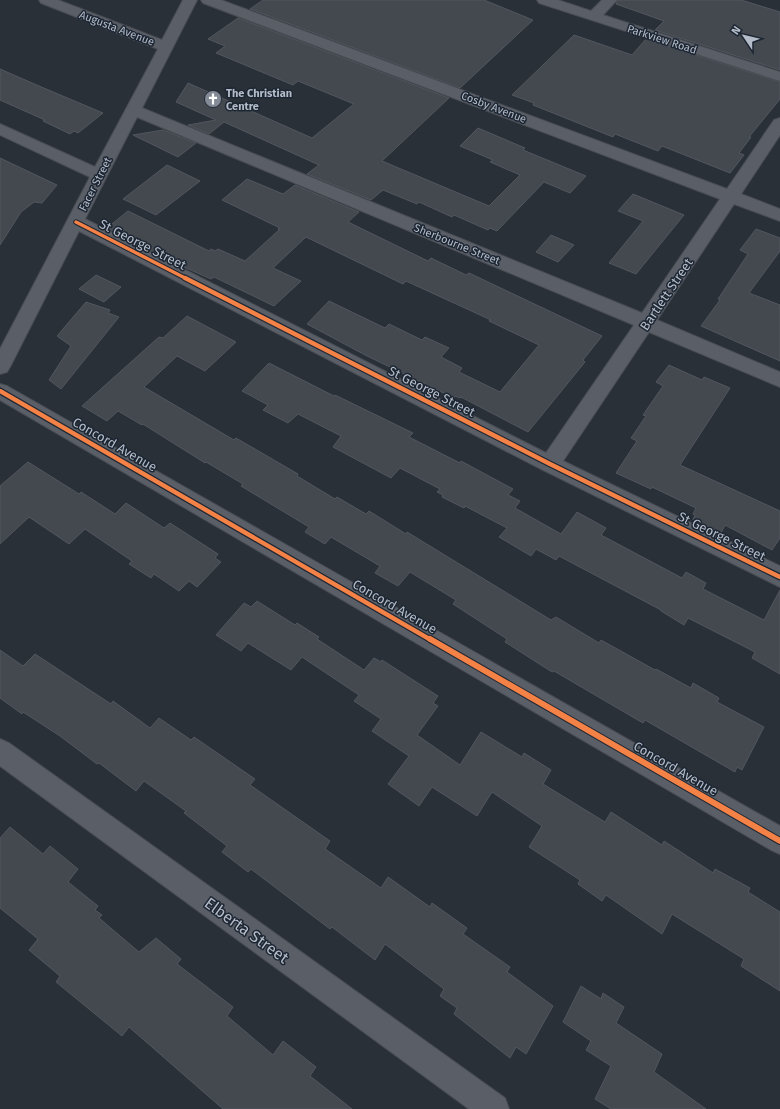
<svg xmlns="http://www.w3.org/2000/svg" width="780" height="1109" font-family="'Fira Sans',sans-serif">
  <rect width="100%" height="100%" fill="#2a3038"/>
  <!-- building -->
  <path fill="#444950" stroke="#52575f" d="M 263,0 L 484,0 L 533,20 L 460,88 L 250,9 Z
    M 618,0 L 741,0 L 780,12 L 780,70 L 655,30 L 664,21 L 616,4 Z
    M 238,18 L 449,98 L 382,161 L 489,206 L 520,175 L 490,162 L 493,160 L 460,146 L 478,128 L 525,148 L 523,150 L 586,176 L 570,193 L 544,182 L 497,231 L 490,228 L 488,230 L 454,215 L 452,217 L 419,202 L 417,204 L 383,190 L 371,200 L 307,174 L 319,165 L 224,122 L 209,134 L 188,125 L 216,120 L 176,102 L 188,83 L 312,138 L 354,104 L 298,81 L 293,85 L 216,53 L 225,46 L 208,39 Z
    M 574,35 L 632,55 L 646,39 L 780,82 L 780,99 L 749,137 L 751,137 L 739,153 L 744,155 L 730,173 L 662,146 L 658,151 L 615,134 L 613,137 L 533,105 L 534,103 L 512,95 Z
    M 0,69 L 39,86 L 103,113 L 78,133 L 74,131 L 70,134 L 43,121 L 45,120 L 0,100 Z
    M 163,130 L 196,143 L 178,157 L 133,135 Z
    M 0,158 L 57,185 L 42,203 L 34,202 L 21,212 L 0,245 Z
    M 167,165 L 200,181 L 156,215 L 123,199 Z
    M 247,179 L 283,194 L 295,185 L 359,212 L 348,222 L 428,261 L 431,258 L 466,275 L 469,273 L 602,336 L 583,360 L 585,362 L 528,432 L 461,397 L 460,398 L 455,396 L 454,398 L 367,356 L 307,324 L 329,301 L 385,328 L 389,324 L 422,340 L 425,337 L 449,348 L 441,357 L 462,368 L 459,372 L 500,392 L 539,345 L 489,321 L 491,320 L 406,281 L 403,284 L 306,237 L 273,268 L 301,281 L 274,306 L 214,277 L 211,279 L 175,263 L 107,228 L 128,211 L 209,251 L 211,249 L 215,251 L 218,249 L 245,261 L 279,230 L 278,229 L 280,228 L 222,200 Z
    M 633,194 L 684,215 L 636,274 L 609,263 L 643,221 L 618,211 Z
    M 756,229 L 780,238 L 780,251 L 749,293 L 780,305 L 780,361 L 701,326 L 720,300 L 718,299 L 748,254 L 740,250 Z
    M 551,235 L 574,245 L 558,262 L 536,252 Z
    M 96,275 L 121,287 L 104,302 L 79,289 Z
    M 86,302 L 110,310 L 108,313 L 119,317 L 61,389 L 49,380 L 71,346 L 57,336 Z
    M 187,316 L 236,342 L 205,371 L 177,356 L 144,387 L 234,440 L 236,438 L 298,474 L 297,476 L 335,499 L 337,497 L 366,514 L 369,511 L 406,534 L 407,532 L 551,620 L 556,617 L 599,643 L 601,640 L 655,670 L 656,669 L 691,688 L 693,683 L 719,698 L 717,702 L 764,727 L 742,770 L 737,767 L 735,772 L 645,720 L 643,723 L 554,671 L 552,672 L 505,642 L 507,639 L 453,604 L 456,600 L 410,572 L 398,586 L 375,573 L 380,566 L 331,537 L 325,544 L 305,532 L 309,527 L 241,486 L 243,484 L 206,462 L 205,463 L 143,424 L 142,425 L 118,411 L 107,421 L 82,406 L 159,337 L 163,338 Z
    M 269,363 L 334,396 L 335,395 L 413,433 L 409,437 L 460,463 L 461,461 L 513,489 L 508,495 L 520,501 L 515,508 L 561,534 L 577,512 L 606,528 L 601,535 L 682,578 L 686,572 L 706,583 L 703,589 L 764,620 L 780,590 L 780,674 L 752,658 L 755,652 L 688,618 L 684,625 L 661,611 L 661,610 L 559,556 L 556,560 L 536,549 L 531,556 L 499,537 L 507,528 L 465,506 L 464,508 L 442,497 L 443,495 L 437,492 L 440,489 L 400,468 L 391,478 L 333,447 L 341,436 L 298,414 L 288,423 L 263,410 L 268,405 L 242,391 Z
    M 669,365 L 702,380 L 704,377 L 730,388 L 680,465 L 780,511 L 780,538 L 772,550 L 725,525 L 721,533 L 693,520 L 695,515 L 693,514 L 696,508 L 652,487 L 651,489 L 616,473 L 637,441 L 631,438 L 646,416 L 643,415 L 663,386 L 656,382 Z
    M 28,462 L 79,494 L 81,492 L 115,514 L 126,503 L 164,528 L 170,523 L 218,554 L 215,558 L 221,562 L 197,587 L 189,581 L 179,591 L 154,574 L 151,578 L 129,564 L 132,561 L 85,529 L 69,544 L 29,517 L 0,544 L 0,486 Z
    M 257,601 L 295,625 L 297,623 L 319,637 L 317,639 L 364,670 L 374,658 L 381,662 L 382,660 L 438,696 L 433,703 L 438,706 L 417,735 L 460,765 L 481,732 L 522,757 L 524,753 L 551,770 L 543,784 L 605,822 L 611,812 L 662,845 L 664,841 L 713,873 L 715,869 L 750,888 L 748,892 L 780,912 L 780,991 L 741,966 L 744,959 L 672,914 L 662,934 L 606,895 L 602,901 L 578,884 L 580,880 L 529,847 L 542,826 L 492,792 L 477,816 L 432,787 L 419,806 L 388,784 L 409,756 L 372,731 L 381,719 L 354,701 L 359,695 L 302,657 L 291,670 L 248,643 L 241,651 L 216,635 L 244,603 L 251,607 Z
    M 0,650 L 23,666 L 35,654 L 111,704 L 113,701 L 150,728 L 159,718 L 191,740 L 194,737 L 255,779 L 250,785 L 330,841 L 325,849 L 381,888 L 388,877 L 430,907 L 432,903 L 467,928 L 463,934 L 510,967 L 507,972 L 553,1006 L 526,1054 L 516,1047 L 510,1058 L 487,1040 L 454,1014 L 457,1008 L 440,996 L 444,989 L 385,944 L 375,960 L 332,927 L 330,929 L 251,869 L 248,872 L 222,852 L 227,846 L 184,813 L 186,811 L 144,781 L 136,791 L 99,763 L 97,764 L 60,736 L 23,712 L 22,714 L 0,698 Z
    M 10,827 L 43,854 L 50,846 L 78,869 L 68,882 L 98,906 L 95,910 L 102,915 L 99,918 L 139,952 L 156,938 L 181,959 L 177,964 L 233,1007 L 227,1016 L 273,1055 L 283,1041 L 316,1067 L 310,1076 L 352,1109 L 223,1109 L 129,1027 L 122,1036 L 56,982 L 60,976 L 29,950 L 38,939 L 0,908 L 0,838 Z
    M 581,986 L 601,999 L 603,993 L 624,1007 L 616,1023 L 662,1054 L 654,1072 L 706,1109 L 611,1109 L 595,1099 L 611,1066 L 586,1050 L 591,1041 L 563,1022 Z"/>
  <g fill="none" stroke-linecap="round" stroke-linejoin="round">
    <!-- street casing -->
    <g stroke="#484c53" stroke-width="2">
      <path id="street" d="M 39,0 L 58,0 L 162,40 L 183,0 L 197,0 L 142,108 L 642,313 L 720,199 L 203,3 L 201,0 L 221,0 L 727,189 L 774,120 L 780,118 L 780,135 L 741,194 L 780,209 L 780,221 L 734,204 L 657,320 L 780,372 L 780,387 L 649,332 L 563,461 L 780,566 L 780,587 L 543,470 L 79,231 L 10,367 L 7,372 L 0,374 L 0,349 L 90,177 L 0,135 L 0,124 L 95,167 L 158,49 L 41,3 ZM 137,117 L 634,325 L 546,453 L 85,219 Z
        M 537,0 L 558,0 L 591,11 L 602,0 L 617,0 L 603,15 L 780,72 L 780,81 L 539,3 Z
        M 0,384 L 7,386 L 780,826 L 780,854 L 771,850 L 0,400 Z
        M 0,739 L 9,743 L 505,1098 L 509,1109 L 469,1109 L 0,766 Z"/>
    </g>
    <!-- street -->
    <use href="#street" fill="#5a5e66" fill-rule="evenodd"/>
    <!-- cycleway-far2 casing -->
    <g stroke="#1d2633" stroke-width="5.5">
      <path id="cycleway-far2" d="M 76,222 L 187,279"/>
    </g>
    <!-- cycleway-far1 casing -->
    <g stroke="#1d2633" stroke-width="7">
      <path id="cycleway-far1" d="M 185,278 L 550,464 L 780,577
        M 0,391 L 431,640"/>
    </g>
    <!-- cycleway casing -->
    <g stroke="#1d2633" stroke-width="8">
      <path id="cycleway" d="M 430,639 L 780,841"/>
    </g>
    <!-- cycleway-far2 -->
    <use href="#cycleway-far2" stroke="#f48246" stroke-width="3.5"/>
    <!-- cycleway-far1 -->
    <use href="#cycleway-far1" stroke="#f48246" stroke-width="4.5"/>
    <!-- cycleway -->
    <use href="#cycleway" stroke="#f48246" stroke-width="6"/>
  </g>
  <!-- icons -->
  <defs>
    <g id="church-disc" transform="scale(0.9)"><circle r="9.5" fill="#848b96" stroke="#1d2633"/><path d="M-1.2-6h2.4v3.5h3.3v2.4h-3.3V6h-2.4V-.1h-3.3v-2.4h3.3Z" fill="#fff"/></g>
  </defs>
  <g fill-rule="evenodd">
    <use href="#church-disc" x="213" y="99"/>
  </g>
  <g text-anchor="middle" stroke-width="3" stroke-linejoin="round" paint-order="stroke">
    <!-- far-street labels -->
    <g font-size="11" fill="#b4bcc9" stroke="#1d2633">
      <text transform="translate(117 28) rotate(21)" y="4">Augusta Avenue</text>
      <text transform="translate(662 39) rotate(18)" y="4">Parkview Road</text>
      <text transform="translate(494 107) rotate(21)" y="4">Cosby Avenue</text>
      <text transform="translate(95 184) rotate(-63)" y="4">Facer Street</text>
      <text transform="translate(457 244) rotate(22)" y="4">Sherbourne Street</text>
    </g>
    <!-- far-poi labels -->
    <g font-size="11" font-weight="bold" fill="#b4bcc9" stroke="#1d2633" text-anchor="start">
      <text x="226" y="97">The Christian<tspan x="226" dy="13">Centre</tspan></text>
    </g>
    <!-- street labels -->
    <g font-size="13" fill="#b4bcc9" stroke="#1d2633">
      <text transform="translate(143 244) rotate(27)" y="5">St George Street</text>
      <text transform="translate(666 294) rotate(-56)" y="5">Bartlett Street</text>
      <text transform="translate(432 391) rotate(27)" y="5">St George Street</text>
      <text transform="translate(115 444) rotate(30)" y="5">Concord Avenue</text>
      <text transform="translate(722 536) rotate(26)" y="5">St George Street</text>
      <text transform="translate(395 606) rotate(30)" y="5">Concord Avenue</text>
      <text transform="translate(676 768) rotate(30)" y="5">Concord Avenue</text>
    </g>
    <!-- near-street labels -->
    <g font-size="16" fill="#b4bcc9" stroke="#1d2633">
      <text transform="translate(247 930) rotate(36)" y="6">Elberta Street</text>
    </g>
  </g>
  <!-- north arrow -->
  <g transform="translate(744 36) rotate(305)" stroke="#1d2633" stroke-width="3" paint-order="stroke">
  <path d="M0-3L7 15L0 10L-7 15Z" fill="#b4bcc9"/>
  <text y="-6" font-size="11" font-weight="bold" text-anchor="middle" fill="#b4bcc9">N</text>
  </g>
</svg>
